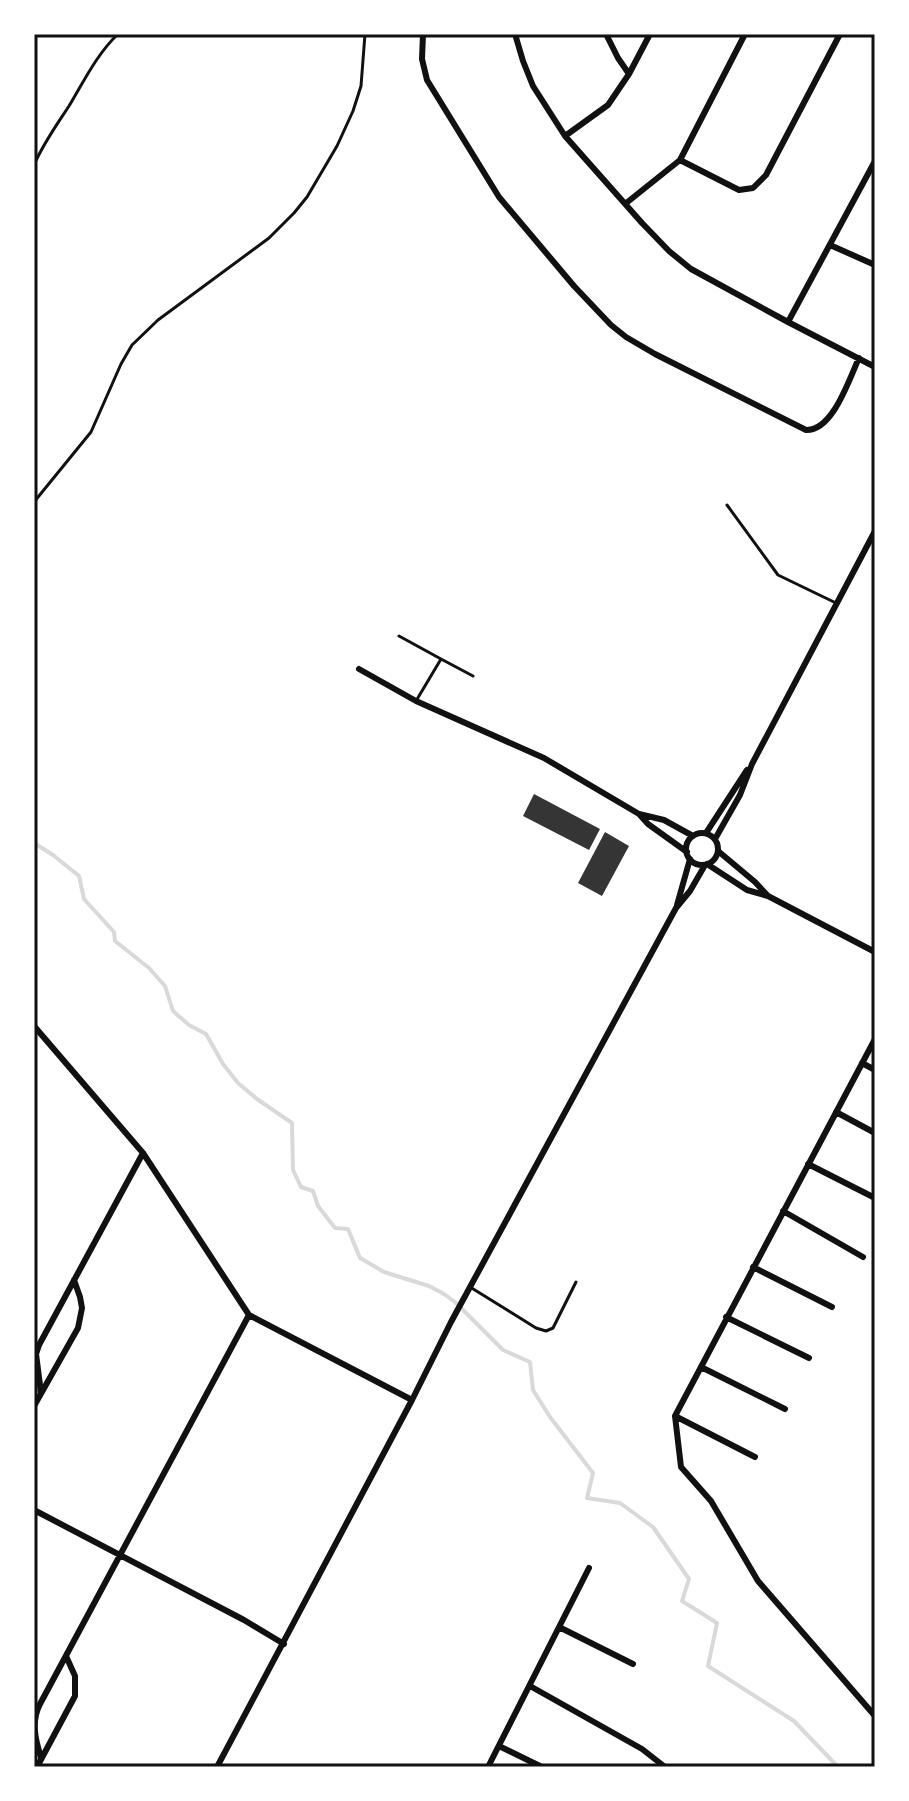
<svg xmlns="http://www.w3.org/2000/svg" width="909" height="1801" font-family="'PT Sans',sans-serif">
  <rect width="100%" height="100%" fill="#fff"/>
  <g fill="none" stroke-linecap="round" stroke-linejoin="round">
    <!-- stream -->
    <path stroke="#d9d9d9" stroke-width="4" d="M 34,843 L 53,855 L 79,876 L 84,899 L 114,932 L 115,941 L 149,968 L 165,986 L 173,1011 L 189,1025 L 206,1034 L 223,1064 L 238,1083 L 257,1099 L 292,1123 L 293,1170 L 301,1187 L 313,1191 L 318,1206 L 335,1228 L 348,1229 L 360,1258 L 384,1272 L 429,1286 L 444,1294 L 455,1302 L 503,1350 L 530,1362 L 533,1390 L 550,1417 L 593,1473 L 587,1498 L 620,1503 L 653,1527 L 689,1579 L 682,1601 L 717,1623 L 708,1666 L 794,1721 L 838,1767"/>
  </g>
  <!-- building -->
  <path fill="#353535" d="M 534,794 L 600,829 L 589,850 L 523,816 Z
    M 605,832 L 629,846 L 602,896 L 578,883 Z"/>
  <g fill="none" stroke-linecap="round" stroke-linejoin="round">
    <!-- service -->
    <path stroke="#111" stroke-width="3" d="M 34,165 C 43,144 56,126 69,106 C 84,81 97,54 118,34
      M 34,502 L 91,432 L 121,364 L 132,345 L 158,320 L 269,238 L 294,213 L 307,197 L 337,146 L 353,111 L 361,86 L 365,34
      M 727,505 L 778,575 L 836,603
      M 399,636 L 441,659
      M 416,701 L 441,659 L 473,676
      M 470,1287 L 536,1328 L 546,1331 L 553,1328 L 576,1282"/>
    <!-- minor -->
    <path stroke="#111" stroke-width="6" d="M 423,34 L 422,59 L 427,80 L 499,197 L 574,286 L 611,325 L 626,337 L 655,354 L 806,430 C 833,431 849,379 859,358
      M 515,34 L 523,61 L 533,86 L 565,136 L 642,223 L 669,251 L 691,269 L 788,322 L 875,367
      M 606,34 L 618,58 L 629,74 L 650,34
      M 565,136 L 608,105 L 629,74
      M 680,160 L 739,190 L 753,188 L 766,175 L 840,34
      M 625,204 L 680,160 L 745,34
      M 830,245 L 875,265
      M 788,322 L 875,161
      M 359,669 L 416,701 L 544,758 L 639,814 L 648,824 L 687,852
      M 639,814 L 664,820 L 693,836
      M 706,833 L 747,770
      M686 849a16 16 0 1 1 32 0a16 16 0 1 1-32 0Z
      M 715,839 L 740,795 L 752,764 L 875,531
      M 718,851 L 755,882 L 768,896
      M 707,864 L 747,890 L 768,896 L 875,952
      M 677,905 L 690,859
      M 34,1026 L 143,1153 L 249,1315 L 412,1400
      M 875,1039 L 675,1416 L 681,1467 L 711,1501 L 758,1581 L 875,1716
      M 862,1063 L 875,1070
      M 836,1112 L 875,1133
      M 808,1164 L 875,1198
      M 783,1211 L 863,1257
      M 753,1267 L 832,1307
      M 726,1317 L 809,1358
      M 701,1367 L 785,1409
      M 41,1393 L 36,1354 L 39,1345 L 143,1153
      M 34,1406 L 78,1328 L 82,1308 L 80,1297 L 74,1280
      M 675,1416 L 755,1457
      M 34,1510 L 244,1620 L 284,1644
      M 559,1627 L 633,1664
      M 530,1686 L 642,1749 L 665,1767
      M 499,1746 L 542,1767
      M 41,1757 C 35,1739 31,1721 40,1704 L 249,1315
      M 37,1767 L 75,1696 L 75,1676 L 66,1656
      M 217,1767 L 412,1400 L 451,1322 L 676,908 L 690,891 L 705,865
      M 488,1767 L 589,1568"/>
  </g>
  <!-- border -->
  <rect width="909" height="1801" fill="none" stroke="#ffffff" stroke-width="72"/>
  <rect x="36" y="36" width="837" height="1729" fill="none" stroke="#111" stroke-width="3"/>
</svg>
